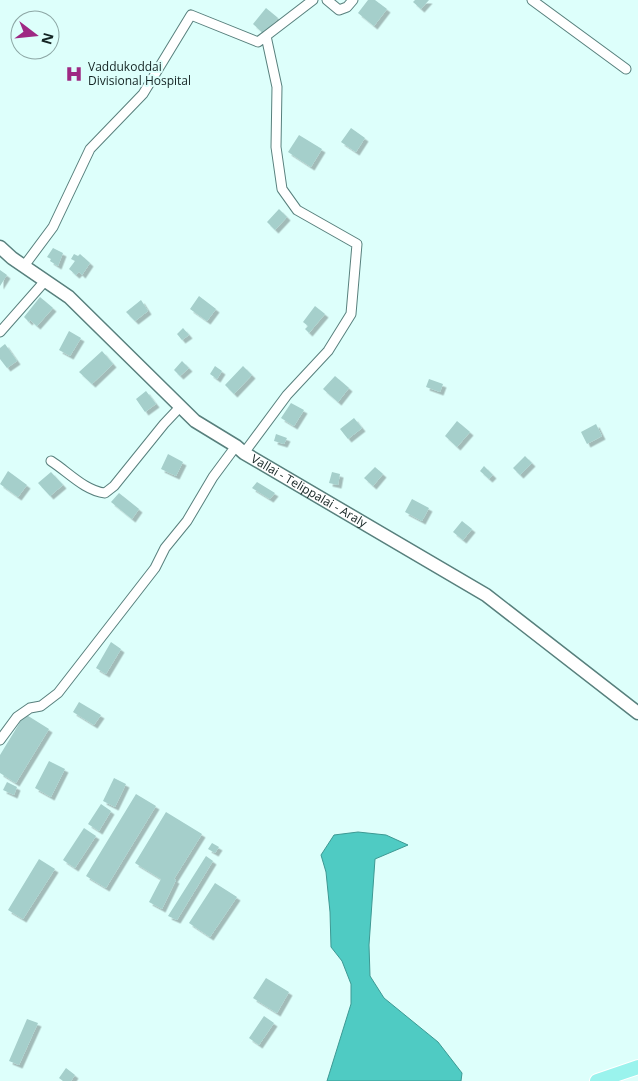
<svg xmlns="http://www.w3.org/2000/svg" width="638" height="1081" font-family="'Open Sans',sans-serif">
  <defs>
    <filter id="shadow"><feDropShadow dx="3.5" dy="3.5" stdDeviation="0" flood-color="#0004"/></filter>
  </defs>
  <rect width="100%" height="100%" fill="#ddfffb"/>
  <!-- water -->
  <path fill="#4fcbc3" stroke="#3d9993" d="M 358,832 L 386,835 L 408,845 L 375,859 L 369,945 L 370,976 L 384,998 L 438,1042 L 462,1073 L 461,1081 L 327,1081 L 351,1004 L 351,984 L 342,961 L 331,947 L 330,912 L 326,872 L 321,855 L 334,835 Z"/>
  <!-- building -->
  <path fill="#a5cfcb" filter="url(#shadow)" d="M 368,0 L 375,0 L 387,9 L 374,26 L 358,13 Z
    M 415,0 L 429,0 L 421,9 L 413,2 Z
    M 266,8 L 278,18 L 264,34 L 253,24 Z
    M 351,128 L 365,138 L 356,152 L 341,142 Z
    M 299,135 L 322,149 L 311,167 L 288,152 Z
    M 279,209 L 287,217 L 275,230 L 267,222 Z
    M 53,248 L 63,253 L 58,266 L 50,261 L 51,259 L 47,257 Z
    M 74,254 L 78,256 L 80,254 L 90,263 L 82,275 L 79,272 L 76,275 L 69,269 L 75,261 L 71,259 Z
    M 0,270 L 7,275 L 0,286 Z
    M 199,296 L 216,309 L 207,321 L 190,309 Z
    M 40,297 L 53,308 L 37,326 L 30,320 L 29,322 L 24,317 Z
    M 141,300 L 148,311 L 135,321 L 126,312 Z
    M 315,306 L 325,314 L 309,333 L 305,329 L 308,326 L 303,322 Z
    M 183,328 L 189,335 L 182,340 L 177,334 Z
    M 69,331 L 81,338 L 70,356 L 59,350 Z
    M 5,344 L 17,361 L 7,368 L 0,359 L 0,348 Z
    M 102,351 L 113,364 L 92,384 L 79,372 Z
    M 182,361 L 189,368 L 180,376 L 174,370 Z
    M 215,366 L 222,371 L 217,379 L 210,374 Z
    M 243,366 L 252,375 L 234,394 L 225,385 Z
    M 335,376 L 349,388 L 338,402 L 323,389 Z
    M 429,379 L 443,384 L 440,392 L 426,387 Z
    M 146,391 L 156,404 L 145,412 L 136,399 Z
    M 291,403 L 304,410 L 294,426 L 281,418 Z
    M 354,418 L 362,428 L 348,439 L 340,429 Z
    M 457,421 L 470,432 L 457,447 L 445,436 Z
    M 596,424 L 602,436 L 587,444 L 581,432 Z
    M 276,434 L 287,438 L 284,444 L 274,441 Z
    M 168,454 L 183,462 L 176,476 L 161,469 Z
    M 525,456 L 532,463 L 520,475 L 513,468 Z
    M 484,466 L 493,475 L 489,479 L 480,471 Z
    M 375,467 L 383,474 L 373,486 L 364,478 Z
    M 8,471 L 27,485 L 18,497 L 0,484 Z
    M 51,472 L 63,485 L 50,496 L 38,483 Z
    M 332,472 L 340,474 L 338,485 L 329,483 Z
    M 257,482 L 275,493 L 270,499 L 252,488 Z
    M 119,493 L 139,509 L 132,519 L 111,502 Z
    M 412,499 L 429,508 L 422,521 L 405,512 Z
    M 462,521 L 472,529 L 463,540 L 453,532 Z
    M 111,642 L 121,649 L 106,674 L 96,668 Z
    M 79,702 L 101,715 L 94,725 L 73,712 Z
    M 25,714 L 49,729 L 16,783 L 0,773 L 0,755 Z
    M 49,761 L 65,769 L 51,797 L 35,788 Z
    M 114,778 L 126,784 L 115,807 L 103,801 Z
    M 7,782 L 17,787 L 14,795 L 3,790 Z
    M 136,794 L 156,806 L 106,888 L 86,876 Z
    M 101,804 L 111,811 L 99,831 L 88,824 Z
    M 166,812 L 202,834 L 174,879 L 176,880 L 162,909 L 149,902 L 161,879 L 135,863 Z
    M 84,828 L 96,836 L 75,868 L 63,860 Z
    M 212,843 L 219,847 L 215,853 L 208,849 Z
    M 206,856 L 213,861 L 177,920 L 168,916 Z
    M 39,859 L 55,869 L 23,919 L 8,910 Z
    M 215,883 L 237,897 L 210,937 L 189,923 Z
    M 266,978 L 289,992 L 277,1013 L 253,998 Z
    M 264,1016 L 274,1023 L 259,1045 L 249,1038 Z
    M 27,1019 L 38,1023 L 19,1065 L 9,1061 Z
    M 66,1068 L 75,1075 L 71,1081 L 63,1081 L 59,1078 Z"/>
  <g fill="none" stroke-linecap="round" stroke-linejoin="round">
    <!-- street casing -->
    <g stroke="#58807d" stroke-width="11">
      <path id="street" d="M 327,0 L 339,10 L 347,7 L 353,0
        M 532,0 L 626,69
        M 24,266 L 53,227 L 90,149 L 143,94 L 191,15 L 258,42 L 266,36
        M 0,332 L 45,281
        M 244,453 L 287,395 L 328,351 L 351,314 L 357,244 L 297,210 L 282,189 L 276,147 L 277,87 L 266,36 L 313,0
        M 51,461 C 67,471 85,491 105,493 L 114,486 L 164,424 L 180,407
        M 0,740 L 17,717 L 30,708 L 41,706 L 58,693 L 155,568 L 165,548 L 187,521 L 213,477 L 236,446"/>
    </g>
    <!-- secondary casing -->
    <g stroke="#58807d" stroke-width="15">
      <g id="secondary">
        <path id="s1" d="M 0,247 L 12,258 L 69,297 L 195,421 L 236,446 L 244,453 L 486,595 L 638,713"/>
      </g>
    </g>
    <!-- primary casing -->
    <g stroke="#fff" stroke-width="16">
      <path id="primary" d="M 597,1081 L 638,1067"/>
    </g>
    <!-- street -->
    <use href="#street" stroke="#fff" stroke-width="9"/>
    <!-- secondary -->
    <use href="#secondary" stroke="#fff" stroke-width="12"/>
    <!-- primary -->
    <use href="#primary" stroke="#9af3ed" stroke-width="14"/>
  </g>
  <!-- icons -->
  <defs>
    <g id="hospital-bare" transform="scale(1.35)"><path d="M-5-5h3v3.5h4V-5h3V5h-3V1.5h-4V5h-3Z" fill="#9e2983" stroke="#ddfffb" stroke-width="2.5" paint-order="stroke"/></g>
  </defs>
  <g fill-rule="evenodd">
    <use href="#hospital-bare" x="74" y="74"/>
  </g>
  <g text-anchor="middle" stroke-width="4" stroke-linejoin="round" paint-order="stroke">
    <!-- poi labels -->
    <g font-size="12" fill="#142423" stroke="#ddfffb" text-anchor="start">
      <text x="88" y="71">Vaddukoddai<tspan x="88" dy="14">Divisional Hospital</tspan></text>
    </g>
    <!-- street labels -->
    <g font-size="12" fill="#142423" stroke="#ddfffb">
      <text dy="4" stroke="none"><textPath href="#s1" startOffset="396">Vallai - Telippalai - Araly</textPath></text>
    </g>
  </g>
  <!-- north arrow -->
  <g transform="translate(35 35) rotate(106)"><circle r="24" fill="#ddfffb" stroke="#8da7a5"/>
  <path d="M0-4L9 19L0 12L-9 19Z" fill="#9e2983"/>
  <text y="-8" font-size="14" font-weight="bold" text-anchor="middle" fill="#142423">N</text>
  </g>
</svg>
